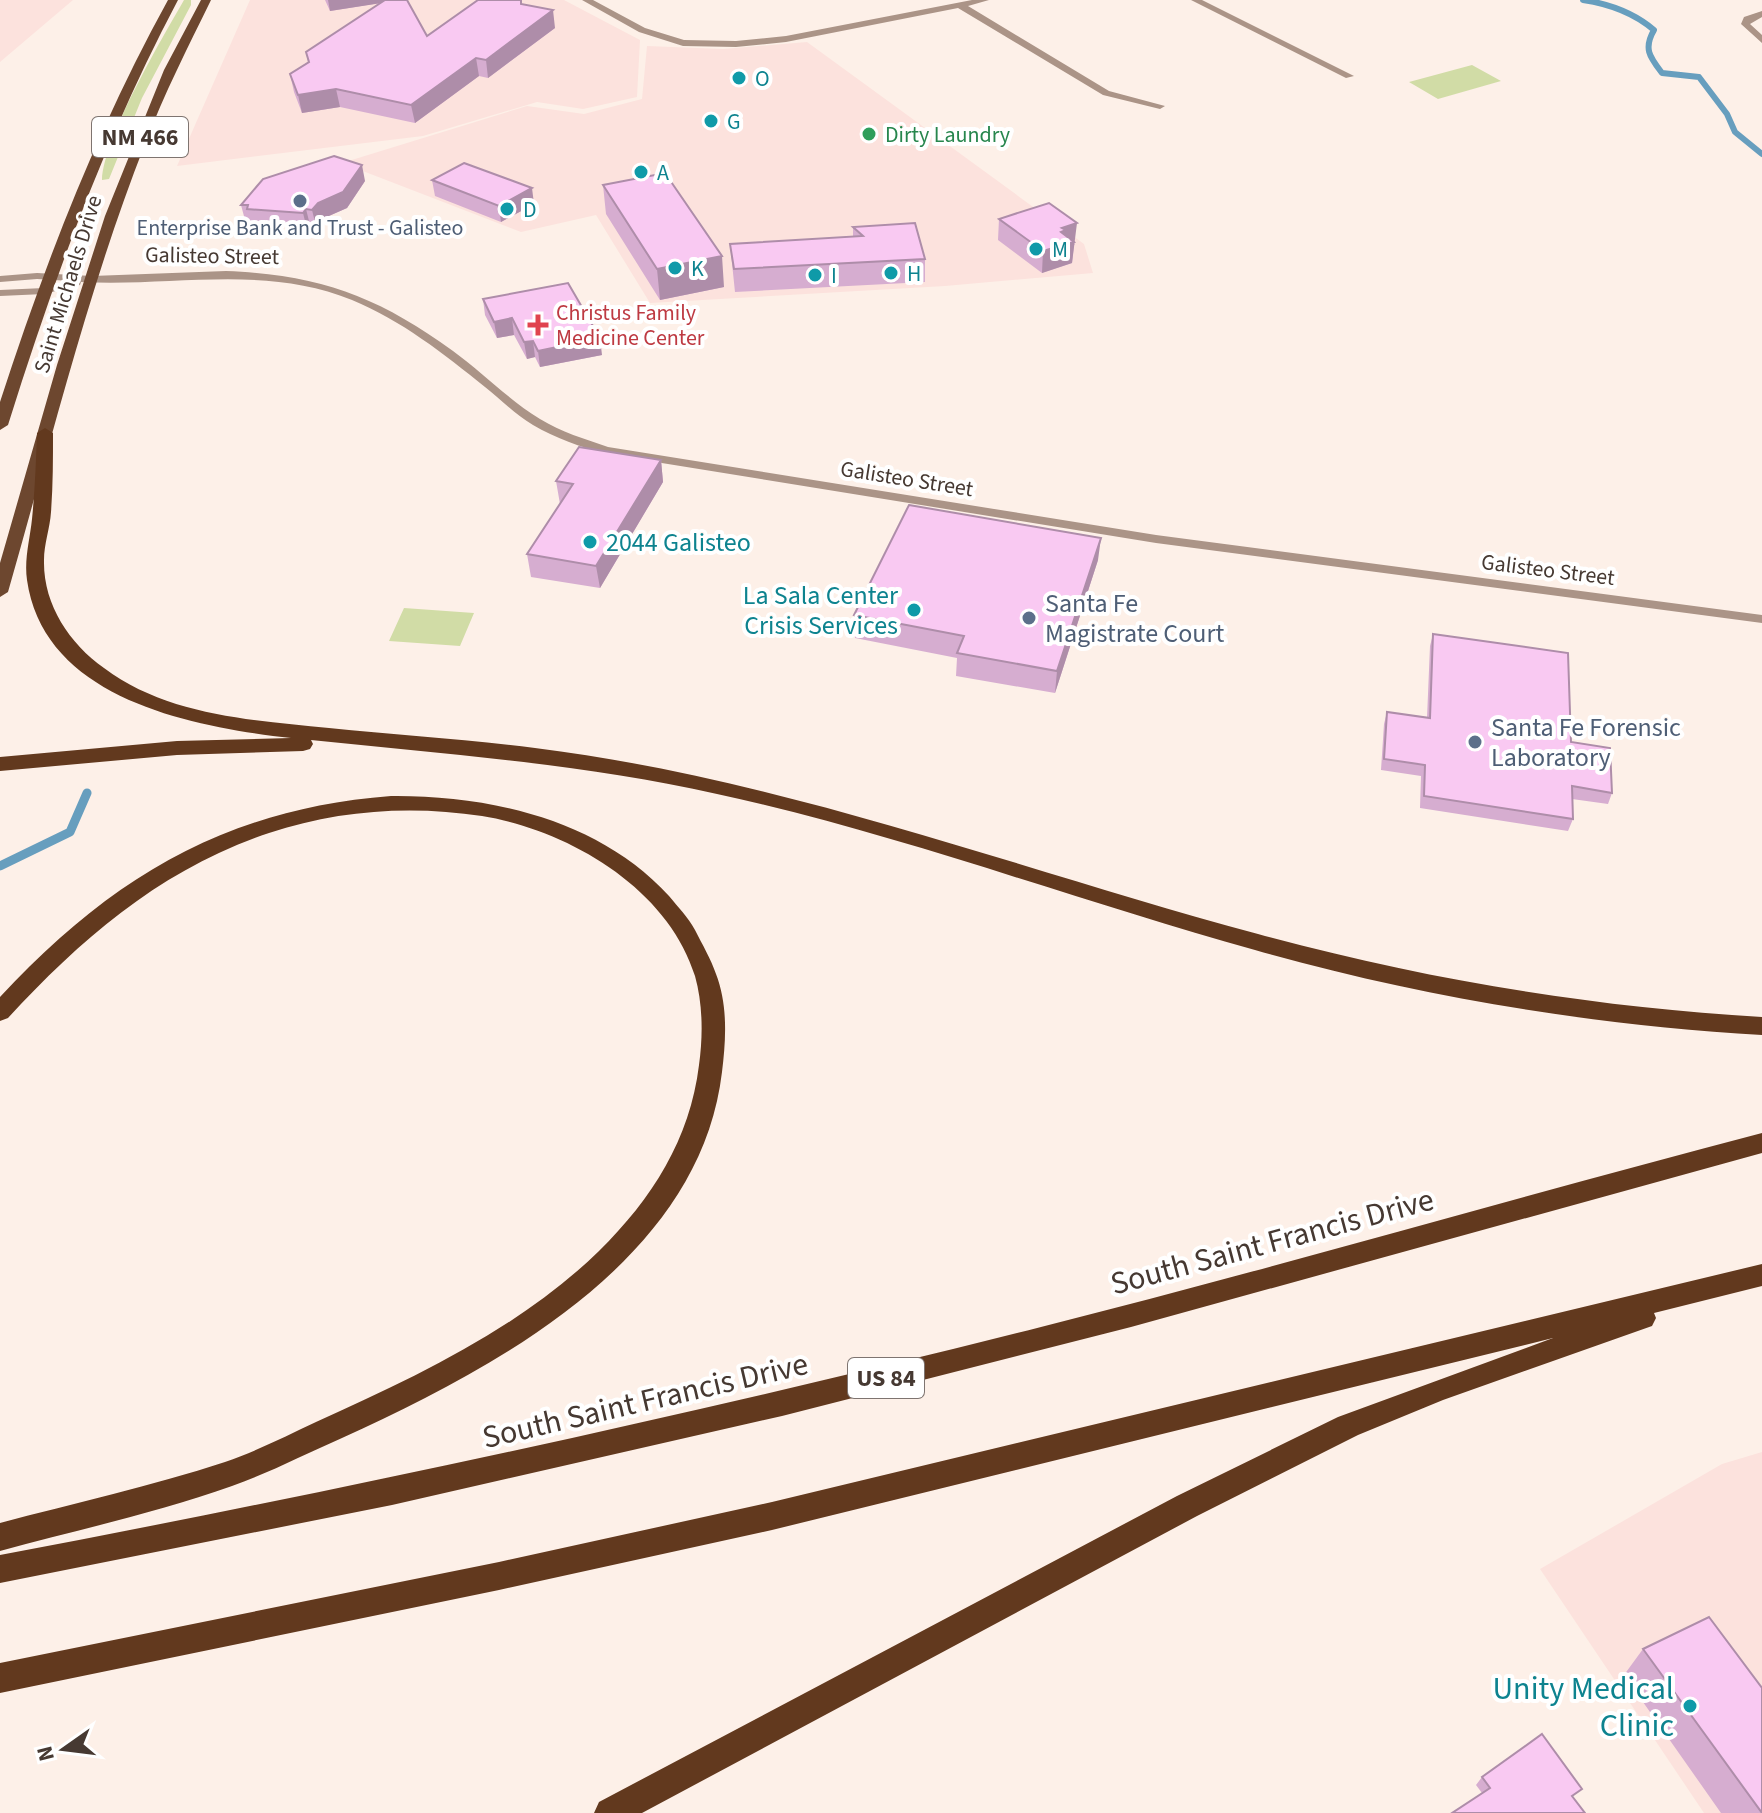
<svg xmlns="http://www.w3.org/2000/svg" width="1762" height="1813" font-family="'Source Sans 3',sans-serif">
  <rect width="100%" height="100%" fill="#fdf0e8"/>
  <!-- commercial -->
  <path fill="#fce2dd" d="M 0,0 L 73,0 L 0,62 Z
    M 250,0 L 564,0 L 640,40 L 637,97 L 583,109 L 537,102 L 423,136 L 177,166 Z
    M 807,42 L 1084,244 L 1093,273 L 945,286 L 650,303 L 596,215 L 521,232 L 342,163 L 527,106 L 584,114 L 642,99 L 647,46 L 723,49 Z
    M 1762,1452 L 1762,1813 L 1704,1813 L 1540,1569 L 1722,1464 Z"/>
  <!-- green -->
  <path fill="#d1dca6" d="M 184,0 L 191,0 L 191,5 L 142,98 L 109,179 L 102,180 C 104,137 161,40 184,0 Z
    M 1472,65 L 1501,81 L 1438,99 L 1409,82 Z
    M 404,608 L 474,613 L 460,646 L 389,641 Z"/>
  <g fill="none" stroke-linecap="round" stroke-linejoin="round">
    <!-- stream-far1 -->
    <path stroke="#679ebe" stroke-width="6" d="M 1583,0 C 1610,4 1633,12 1654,30 C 1643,49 1650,57 1662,73 L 1699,77 L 1727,114 L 1735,132 L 1762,154"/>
    <!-- stream -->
    <path stroke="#679ebe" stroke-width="9" d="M 0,866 L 70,832 L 87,793"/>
    <!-- minor -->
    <path fill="#ab9487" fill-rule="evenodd" d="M 582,0 L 593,0 L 645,28 L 684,40 L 736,41 L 786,36 L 972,0 L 989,0 L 968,6 L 1109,91 L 1165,106 L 1160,109 L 1103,95 L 958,8 L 786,42 L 736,47 L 683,46 L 639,32 Z
      M 1191,0 L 1202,0 L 1354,76 L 1346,78 Z
      M 1762,11 L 1762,17 L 1750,24 L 1762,35 L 1762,43 L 1741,24 L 1744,17 Z"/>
    <!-- tertiary -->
    <path fill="#ab9487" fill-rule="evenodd" d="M 226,271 C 320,275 377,296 453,351 C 482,372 509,400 540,419 C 561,432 585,439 608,447 L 1156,535 L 1762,615 L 1762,623 L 1156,543 L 606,454 C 581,447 555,438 533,425 C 515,414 500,399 485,387 C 444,354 401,320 352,300 C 264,264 173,287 81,282 L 80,285 L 44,294 L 0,296 L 0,290 L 44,288 L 71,281 L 37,279 L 0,282 L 0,276 L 37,273 L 92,276 Z"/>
    <!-- primary -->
    <path fill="#6d472f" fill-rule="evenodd" d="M 168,0 L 178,0 C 106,136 54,278 8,425 L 0,430 L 0,402 C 45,263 97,129 168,0 Z
      M 201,0 L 211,0 C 188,47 164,94 145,144 C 88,289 51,442 8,592 L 0,597 L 0,563 L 57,365 L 105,216 L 164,70 Z"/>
    <!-- trunk -->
    <path fill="#62391e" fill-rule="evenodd" d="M 45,428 L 53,433 C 53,459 53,486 51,512 C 50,528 44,544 44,560 C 43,604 69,643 104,668 C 168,716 252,720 329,728 C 397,735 466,739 535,748 C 784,779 1017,869 1258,934 C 1423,979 1591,1007 1762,1017 L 1762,1035 C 1590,1025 1421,997 1255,950 C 1075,900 900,834 717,794 C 583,764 447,754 311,740 L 313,744 L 310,749 L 303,751 L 177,755 L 0,771 L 0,757 L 177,741 L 291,738 C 194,727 44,700 27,580 C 24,559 30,539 32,519 C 35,490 36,462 37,433 Z
      M 391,796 C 490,795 600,820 669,896 C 678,907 688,917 695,930 C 702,944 711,959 716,974 C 728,1005 726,1040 722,1072 C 700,1260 496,1368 342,1438 C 305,1454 269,1473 232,1486 C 156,1513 77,1530 0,1551 L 0,1523 C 75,1503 152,1486 225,1462 C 257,1451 286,1436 316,1422 C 416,1377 520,1328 599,1251 C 652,1199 690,1139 699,1065 C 703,1036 703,1005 695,976 C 668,888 568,830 482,816 C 411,805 337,810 269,833 C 162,869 83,937 8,1018 L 0,1021 L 0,997 C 112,877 225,809 391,796 Z
      M 1762,1133 L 1762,1153 L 1131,1327 L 782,1416 L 392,1505 L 0,1583 L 0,1555 C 349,1489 696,1414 1041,1327 C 1282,1266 1521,1196 1762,1133 Z
      M 1762,1264 L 1762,1286 L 1654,1313 L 1656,1318 L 1652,1326 L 1443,1400 L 1358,1435 L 1197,1516 L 642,1813 L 594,1813 L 599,1802 L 1177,1496 L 1338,1417 L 1553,1338 L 772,1530 L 499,1590 L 0,1693 L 0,1663 L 499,1562 L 772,1502 Z"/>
  </g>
  <!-- wall -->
  <path fill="#d6add0" d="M 325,0 L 407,0 L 427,36 L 478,0 L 521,0 L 522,4 L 555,28 L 488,78 L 479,76 L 415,123 L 340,107 L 302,113 L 294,92 L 290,74 L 308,62 L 306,52 L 380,3 L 330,11 Z
    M 432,180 L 534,204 L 501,222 L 435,196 Z
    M 365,181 L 347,208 L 322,219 L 316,226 L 310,225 L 307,229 L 251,224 L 250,221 L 245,220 L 241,205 Z
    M 603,185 L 724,287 L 660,300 L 606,214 Z
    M 999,219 L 1075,244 L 1074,245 L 1072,263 L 1042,273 L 998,240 Z
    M 853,227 L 925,259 L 925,282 L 735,292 L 730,244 L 853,237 Z
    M 483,299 L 602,355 L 540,367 L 535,357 L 527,359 L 514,335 L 497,338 L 485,315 Z
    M 661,460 L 663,482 L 600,588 L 531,577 L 527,554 L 560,504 L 556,481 Z
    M 1098,560 L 1055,693 L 956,676 L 957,658 L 855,638 L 854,615 Z
    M 1433,634 L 1571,742 L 1612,793 L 1608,804 L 1572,799 L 1573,819 L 1568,831 L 1420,808 L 1421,776 L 1381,770 L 1384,724 L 1387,712 L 1427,718 L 1430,646 Z
    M 1643,1649 L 1762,1813 L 1721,1813 L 1624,1675 Z
    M 1482,1777 L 1574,1798 L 1482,1793 L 1476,1785 Z"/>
  <!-- shaded-wall -->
  <path fill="#ae8da9" d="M 328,0 L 401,0 L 330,11 Z
    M 553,10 L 555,28 L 488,78 L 486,60 Z
    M 476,58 L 479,76 L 415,123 L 411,105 Z
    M 336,89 L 340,107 L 302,113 L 298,95 Z
    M 362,165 L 365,181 L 347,208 L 322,219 L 316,226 L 312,210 L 318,203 Z
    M 532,188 L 534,204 L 501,222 L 499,206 Z
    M 306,209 L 310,225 L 307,229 L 303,213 Z
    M 1077,223 L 1072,263 L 1042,273 L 1043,251 L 1062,228 Z
    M 722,256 L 724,287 L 660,300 L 657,269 Z
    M 512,318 L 514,335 L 497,338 L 494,322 Z
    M 600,338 L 602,355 L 540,367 L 538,351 Z
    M 533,341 L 535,357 L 527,359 L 524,342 Z
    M 661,460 L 663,482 L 600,588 L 596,566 Z
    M 1101,538 L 1098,560 L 1055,693 L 1057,671 Z"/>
  <!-- building -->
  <path fill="#f9c9f2" stroke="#ae8da9" stroke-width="2" d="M 385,0 L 407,0 L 427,36 L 478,0 L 521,0 L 521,4 L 553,10 L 486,60 L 476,58 L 411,105 L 336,89 L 298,95 L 290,74 L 309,62 L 306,52 Z
    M 334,156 L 362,165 L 343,192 L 318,203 L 312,210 L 306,209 L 303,213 L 247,209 L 248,205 L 241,205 L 263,179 Z
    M 464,163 L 532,188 L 499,206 L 432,180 Z
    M 665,173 L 722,256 L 657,269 L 603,185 Z
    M 1049,203 L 1077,223 L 1062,228 L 1066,230 L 1061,232 L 1074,242 L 1043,251 L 999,219 Z
    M 915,223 L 925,259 L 734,269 L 730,244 L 863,236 L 853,227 Z
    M 568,283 L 600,338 L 538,351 L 533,341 L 524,342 L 512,318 L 494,322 L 483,299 Z
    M 579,447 L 661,460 L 596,566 L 527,554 L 573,484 L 556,481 Z
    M 909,505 L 1101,538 L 1057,671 L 957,653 L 964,636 L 854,615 Z
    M 1433,634 L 1568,653 L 1571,742 L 1610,748 L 1612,793 L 1572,786 L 1573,819 L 1424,796 L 1425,765 L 1384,759 L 1387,712 L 1430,718 Z
    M 1709,1617 L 1762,1688 L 1762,1813 L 1643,1649 Z
    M 1542,1734 L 1582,1789 L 1572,1796 L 1585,1813 L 1452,1813 L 1490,1788 L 1482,1777 Z"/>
  <!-- markers -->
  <g fill="#0f9aa8" stroke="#fff" stroke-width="3">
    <circle cx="739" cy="78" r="8"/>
    <circle cx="711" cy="121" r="8"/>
    <circle cx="641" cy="172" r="8"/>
    <circle cx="507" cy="209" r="8"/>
    <circle cx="1036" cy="249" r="8"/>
    <circle cx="675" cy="268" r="8"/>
    <circle cx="891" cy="273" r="8"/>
    <circle cx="815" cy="275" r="8"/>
    <circle cx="590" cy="542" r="8"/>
    <circle cx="914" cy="610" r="8"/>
    <circle cx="1690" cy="1706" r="8"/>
  </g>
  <circle fill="#2e9e5b" stroke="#fff" stroke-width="3" cx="869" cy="134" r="8"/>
  <g fill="#5c6f8a" stroke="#fff" stroke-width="3">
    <circle cx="300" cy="201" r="8"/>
    <circle cx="1029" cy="618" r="8"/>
    <circle cx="1475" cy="742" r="8"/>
  </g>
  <path fill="#e0444e" stroke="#fff" stroke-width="3" d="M534 313h8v8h8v8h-8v8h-8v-8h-8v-8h8z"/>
  <g text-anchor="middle" stroke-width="8" stroke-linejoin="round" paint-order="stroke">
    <!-- far-culture labels -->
    <g font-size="22" fill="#0d838f" stroke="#fff" text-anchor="start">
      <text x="755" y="86">O</text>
      <text x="727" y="129">G</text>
      <text x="657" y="180">A</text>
      <text x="523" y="217">D</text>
      <text x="1052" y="257">M</text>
      <text x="691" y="276">K</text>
      <text x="907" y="281">H</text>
      <text x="831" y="283">I</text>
    </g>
    <!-- far-leisure labels -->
    <g font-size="22" fill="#27864d" stroke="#fff" text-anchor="start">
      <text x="885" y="142">Dirty Laundry</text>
    </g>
    <!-- far-service labels -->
    <g font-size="22" fill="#4e5e75" stroke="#fff">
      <text x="300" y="235">Enterprise Bank and Trust - Galisteo</text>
    </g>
    <!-- far-street labels -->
    <g font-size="22" fill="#463932" stroke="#fff">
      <text transform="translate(212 255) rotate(1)" y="8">Galisteo Street</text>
      <text transform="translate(67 284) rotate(-73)" y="8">Saint Michaels Drive</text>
      <text transform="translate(907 478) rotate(9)" y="8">Galisteo Street</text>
      <text transform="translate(1548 569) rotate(7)" y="8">Galisteo Street</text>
    </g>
    <!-- far-health labels -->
    <g font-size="22" fill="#be3a42" stroke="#fff" text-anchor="start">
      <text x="556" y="320">Christus Family<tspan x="556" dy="25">Medicine Center</tspan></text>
    </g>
    <!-- shield labels -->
    <g fill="#fff" stroke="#7e7470" stroke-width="2">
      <rect x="92" y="117" width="96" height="40" rx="6"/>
      <rect x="848" y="1358" width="76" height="40" rx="6"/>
    </g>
    <g font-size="24" font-weight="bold" fill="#463932">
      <text x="140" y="145">NM 466</text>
      <text x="886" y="1386">US 84</text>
    </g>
    <!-- culture labels -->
    <g font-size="26" fill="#0d838f" stroke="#fff" text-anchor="start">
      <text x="606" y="551">2044 Galisteo</text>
      <text x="898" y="604" text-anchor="end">La Sala Center<tspan x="898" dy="30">Crisis Services</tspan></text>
    </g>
    <!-- service labels -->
    <g font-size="26" fill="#4e5e75" stroke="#fff" text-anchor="start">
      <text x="1045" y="612">Santa Fe<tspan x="1045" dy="30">Magistrate Court</tspan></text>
      <text x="1491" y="736">Santa Fe Forensic<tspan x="1491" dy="30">Laboratory</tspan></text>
    </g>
    <!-- near-street labels -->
    <g font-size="32" fill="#463932" stroke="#fff">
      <text transform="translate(1272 1241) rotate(-15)" y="11">South Saint Francis Drive</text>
      <text transform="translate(645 1400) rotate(-13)" y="11">South Saint Francis Drive</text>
    </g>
    <!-- near-culture labels -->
    <g font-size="32" fill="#0d838f" stroke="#fff" text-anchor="end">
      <text x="1674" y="1699">Unity Medical<tspan x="1674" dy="37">Clinic</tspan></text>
    </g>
  </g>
  <!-- north arrow -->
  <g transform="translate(64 1749) rotate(256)" stroke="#ffffff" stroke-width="6" paint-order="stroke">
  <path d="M0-6L14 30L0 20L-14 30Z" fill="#463932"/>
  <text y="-12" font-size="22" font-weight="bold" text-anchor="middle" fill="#463932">N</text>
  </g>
</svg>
